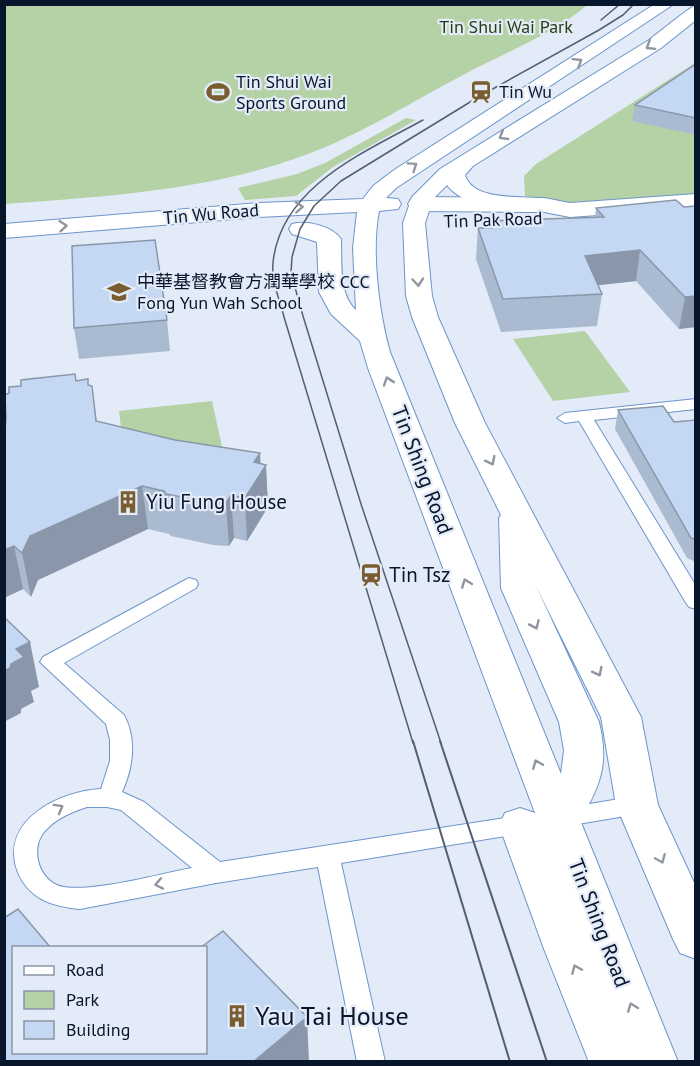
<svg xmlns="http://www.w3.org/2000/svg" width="700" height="1066" font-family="'PT Sans','Noto Sans TC',sans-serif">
  <rect width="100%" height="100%" fill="#e2ebf7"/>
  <!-- green -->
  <path fill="#b4d2a6" d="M 4,5 L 5,4 L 587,5 C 554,34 504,53 465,74 C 413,101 362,134 308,154 C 210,191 107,196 5,204 Z
    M 695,63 L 695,195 L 664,200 L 548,203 L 525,196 L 524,176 L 536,164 Z
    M 406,118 L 416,120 L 333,167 L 296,196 L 245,200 L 238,188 L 297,174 L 325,163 Z
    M 585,331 L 630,392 L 553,401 L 513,339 Z
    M 212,401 L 228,474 L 124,453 L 119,411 Z"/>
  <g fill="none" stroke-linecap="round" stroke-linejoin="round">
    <!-- service casing -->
    <g stroke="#6c95cb" stroke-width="2">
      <path id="service" d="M 696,399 L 696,409 L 594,420 L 696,586 L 696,609 L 689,607 L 686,603 L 579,421 L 565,423 L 557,418 L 565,413 Z
        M 189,578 L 196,580 L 198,584 L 196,588 L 64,663 L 124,715 C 137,739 133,768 122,792 L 144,802 L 220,862 L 524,815 L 532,817 L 536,824 L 532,831 L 524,833 L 341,863 L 385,1062 L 357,1062 L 318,867 L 216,883 L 80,909 C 51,906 28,899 17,870 C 0,820 60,791 101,789 L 110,761 L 110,740 L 106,724 L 40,662 L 43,657 ZM 87,807 L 107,807 L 121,810 L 192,868 C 159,874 95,892 64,887 C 40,883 29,851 44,832 C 55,819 71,812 87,807 Z
        M 637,796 L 645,799 L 648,805 L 645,811 L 637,814 L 560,827 L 552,824 L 548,818 L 552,812 L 560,809 Z"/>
    </g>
    <!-- minor casing -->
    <g stroke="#6c95cb" stroke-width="2">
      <path id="minor" d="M 696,194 L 696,208 L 570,217 L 544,212 L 419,211 L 411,209 L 408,204 L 411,199 L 419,197 L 544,198 L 570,203 Z"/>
    </g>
    <!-- secondary casing -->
    <g stroke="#6c95cb" stroke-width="2">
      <path id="secondary" d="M 655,4 L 674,4 L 396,188 L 386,198 L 398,199 L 401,204 L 398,209 L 379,211 C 371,251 379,313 390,352 L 561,774 L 564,750 L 559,722 L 501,588 L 499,518 L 501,515 L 455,423 L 412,317 L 406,296 L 403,223 L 412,197 L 440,169 L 649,40 C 657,34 690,7 696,5 L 696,20 L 661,48 L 473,166 L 465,175 C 474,204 528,194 552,200 L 555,205 L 552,210 C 525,216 464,209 447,185 L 433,199 L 425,223 L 432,296 L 438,317 L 485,423 L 641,717 L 658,805 L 696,887 L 696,959 L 680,953 L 673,939 L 616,805 L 601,717 L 535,584 L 599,722 C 609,763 601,785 580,820 L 678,1062 L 589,1062 L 544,949 L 499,825 L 505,813 L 520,808 L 535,813 L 368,368 L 360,341 L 331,314 L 319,292 L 317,242 L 292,234 L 289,229 L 292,224 C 307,220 332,226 341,239 C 342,261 338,294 356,310 L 353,248 L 357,212 L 259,217 L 4,238 L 4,224 L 259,203 L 363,199 L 373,186 L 394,170 Z"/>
    </g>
    <!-- service -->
    <use href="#service" fill="#fff" fill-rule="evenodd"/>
    <!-- minor -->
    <use href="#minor" fill="#fff" fill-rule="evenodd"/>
    <!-- secondary -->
    <use href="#secondary" fill="#fff" fill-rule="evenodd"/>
    <!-- tram-far1 -->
    <path stroke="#525f71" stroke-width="1.5" d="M 601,20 L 620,4
      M 413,743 L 284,317 C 280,300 271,281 273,263 C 280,187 365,152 423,120
      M 441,743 L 361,504 L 303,316 L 291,273 L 292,257 L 300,229 L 314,206 L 341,181 L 480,96 L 599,30 L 623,15 L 634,4"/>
    <!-- tram -->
    <path stroke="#525f71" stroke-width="2" d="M 413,741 L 510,1062
      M 440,741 L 547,1062"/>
  </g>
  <!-- wall -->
  <path fill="#a9bad1" d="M 696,64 L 696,135 L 632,121 L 635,105 Z
    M 696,206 L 696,327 L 679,329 L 636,281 L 598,285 L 602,294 L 597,326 L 501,332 L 476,259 L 478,228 L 489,228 L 489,221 L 595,218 L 596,208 L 684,207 Z
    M 167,320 L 170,351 L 79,359 L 74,328 Z
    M 76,381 L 92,386 L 97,422 L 175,440 L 260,453 L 260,464 L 266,465 L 268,507 L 247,541 L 234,538 L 229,546 L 213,545 L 171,536 L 169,534 L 148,529 L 38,580 L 31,597 L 23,589 L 4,598 L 4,444 Z
    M 618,410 L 674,422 L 696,420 L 696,562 L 687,558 L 615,429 Z"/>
  <!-- shaded-wall -->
  <path fill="#8a97aa" d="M 640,250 L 636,281 L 582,287 L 585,256 Z
    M 696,296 L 696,327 L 679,329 L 685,297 Z
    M 260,453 L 261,473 L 266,465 L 268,507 L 247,541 L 245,498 L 254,462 Z
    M 142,486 L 148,529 L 38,580 L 31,597 L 22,553 L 30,536 Z
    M 231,495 L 234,538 L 229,546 L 226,503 Z
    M 14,546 L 23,589 L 4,598 L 4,550 Z
    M 30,642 L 39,687 L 31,691 L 34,702 L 21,709 L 21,713 L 4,722 L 4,671 L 16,649 Z
    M 307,1017 L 309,1062 L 253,1062 Z"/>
  <!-- building -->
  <path fill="#c5d8f3" stroke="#8a97aa" stroke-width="1.5" d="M 696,64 L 696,118 L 635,105 Z
    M 676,200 L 684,207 L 696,206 L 696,296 L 685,297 L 640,250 L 585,256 L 602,294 L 503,299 L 478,228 L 492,228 L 489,221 L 604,217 L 596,208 Z
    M 155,240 L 167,320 L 74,328 L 72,246 Z
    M 75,374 L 76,381 L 88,379 L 88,385 L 92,386 L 96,421 L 175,440 L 260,453 L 254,462 L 266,465 L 245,498 L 231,495 L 226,503 L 209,502 L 166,494 L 164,491 L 142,486 L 30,536 L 22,553 L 14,546 L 4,550 L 4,444 L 6,418 L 5,395 L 9,393 L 9,387 L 21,386 L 21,380 Z
    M 663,406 L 674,422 L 696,420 L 696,540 L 691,538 L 618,410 Z
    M 4,617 L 30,642 L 16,649 L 24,657 L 11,664 L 10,668 L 4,671 Z
    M 18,909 L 51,948 L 14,948 L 14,1053 L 206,1053 L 206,948 L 200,948 L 223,931 L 307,1017 L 253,1062 L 4,1062 L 4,918 Z"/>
  <!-- one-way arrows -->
  <defs><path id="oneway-chevron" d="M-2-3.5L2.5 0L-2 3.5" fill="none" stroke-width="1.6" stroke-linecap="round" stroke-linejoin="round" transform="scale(1.5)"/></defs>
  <g stroke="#8f96a0">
    <use href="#oneway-chevron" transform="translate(650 46) rotate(148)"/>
    <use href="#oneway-chevron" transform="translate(578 62) rotate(-32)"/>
    <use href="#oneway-chevron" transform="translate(503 136) rotate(149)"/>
    <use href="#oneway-chevron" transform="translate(413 166) rotate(-35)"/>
    <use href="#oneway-chevron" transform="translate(299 207) rotate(-3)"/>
    <use href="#oneway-chevron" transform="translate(63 226) rotate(-5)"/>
    <use href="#oneway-chevron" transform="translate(418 282) rotate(85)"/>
    <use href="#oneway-chevron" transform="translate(388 381) rotate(-109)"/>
    <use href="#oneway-chevron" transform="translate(491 461) rotate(63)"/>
    <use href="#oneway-chevron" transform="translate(466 583) rotate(-111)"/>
    <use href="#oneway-chevron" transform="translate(535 625) rotate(66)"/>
    <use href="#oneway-chevron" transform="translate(598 672) rotate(63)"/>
    <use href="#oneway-chevron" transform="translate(537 764) rotate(-112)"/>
    <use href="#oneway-chevron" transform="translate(59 808) rotate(-29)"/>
    <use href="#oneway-chevron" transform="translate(661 859) rotate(67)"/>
    <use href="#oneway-chevron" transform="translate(159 884) rotate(169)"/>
    <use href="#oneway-chevron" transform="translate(576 969) rotate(-113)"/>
    <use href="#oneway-chevron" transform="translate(632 1007) rotate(-111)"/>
  </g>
  <!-- icons -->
  <defs>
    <g id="stadium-bare" transform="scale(1.8)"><path d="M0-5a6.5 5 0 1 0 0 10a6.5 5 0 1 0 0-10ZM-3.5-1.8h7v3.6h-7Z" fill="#795c30" stroke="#e2ebf7" stroke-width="2.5" paint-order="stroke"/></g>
    <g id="station-bare" transform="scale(1.8)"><path d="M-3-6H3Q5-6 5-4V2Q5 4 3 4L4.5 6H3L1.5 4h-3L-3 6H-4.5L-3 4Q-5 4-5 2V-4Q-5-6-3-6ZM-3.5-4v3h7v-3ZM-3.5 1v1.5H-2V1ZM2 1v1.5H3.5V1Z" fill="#795c30" stroke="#e2ebf7" stroke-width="2.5" paint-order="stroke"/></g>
    <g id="school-bare" transform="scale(1.8)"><path d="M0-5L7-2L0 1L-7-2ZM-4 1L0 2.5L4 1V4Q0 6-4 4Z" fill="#795c30" stroke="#e2ebf7" stroke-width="2.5" paint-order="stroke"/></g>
    <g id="building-bare" transform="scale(1.8)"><path d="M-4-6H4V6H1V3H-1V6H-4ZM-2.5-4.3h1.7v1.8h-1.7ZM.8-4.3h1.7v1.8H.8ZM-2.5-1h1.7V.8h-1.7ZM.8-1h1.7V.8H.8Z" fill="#795c30" stroke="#e2ebf7" stroke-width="2.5" paint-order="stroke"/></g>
  </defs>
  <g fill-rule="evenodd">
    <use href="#stadium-bare" x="218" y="92"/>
    <use href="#station-bare" x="481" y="92"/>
    <use href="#school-bare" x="119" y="292"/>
    <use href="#building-bare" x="128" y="502"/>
    <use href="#station-bare" x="371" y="575"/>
    <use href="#building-bare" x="237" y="1016"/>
  </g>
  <g text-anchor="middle" stroke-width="4.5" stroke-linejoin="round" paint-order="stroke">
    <!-- far-park labels -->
    <g font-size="18" fill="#223f10" stroke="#e2ebf7">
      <text x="506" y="33">Tin Shui Wai Park</text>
    </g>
    <!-- far-poi labels -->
    <g font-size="18" fill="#07162b" stroke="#e2ebf7" text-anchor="start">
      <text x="236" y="88">Tin Shui Wai<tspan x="236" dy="21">Sports Ground</tspan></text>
      <text x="499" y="98">Tin Wu</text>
      <text x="137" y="288">中華基督教會方潤華學校 CCC<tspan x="137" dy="21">Fong Yun Wah School</tspan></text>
    </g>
    <!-- far-street labels -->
    <g font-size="18" fill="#07162b" stroke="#e2ebf7">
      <text transform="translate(211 214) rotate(-5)" y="6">Tin Wu Road</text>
      <text transform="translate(493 220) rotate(-2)" y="6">Tin Pak Road</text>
    </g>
    <!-- street labels -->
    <g font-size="21" fill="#07162b" stroke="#e2ebf7">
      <text transform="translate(422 470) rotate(69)" y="7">Tin Shing Road</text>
      <text transform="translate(599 923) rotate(69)" y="7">Tin Shing Road</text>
    </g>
    <!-- poi labels -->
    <g font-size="21" fill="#07162b" stroke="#e2ebf7" text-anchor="start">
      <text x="146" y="509">Yiu Fung House</text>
      <text x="389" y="582">Tin Tsz</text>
    </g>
    <!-- near-poi labels -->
    <g font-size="26" fill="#07162b" stroke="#e2ebf7" text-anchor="start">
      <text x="255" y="1025">Yau Tai House</text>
    </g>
  </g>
  <!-- border -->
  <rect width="700" height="1066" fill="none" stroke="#07162b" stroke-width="12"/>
  <!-- legend -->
  <rect x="12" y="946" width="195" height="108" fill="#e2ebf7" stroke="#8a96a5" stroke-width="1.5"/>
  <rect x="24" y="966" width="30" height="9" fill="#ffffff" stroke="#8a96a5" stroke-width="1.5"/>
  <text x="66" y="976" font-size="18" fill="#07162b">Road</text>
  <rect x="24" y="991" width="30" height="18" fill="#b4d2a6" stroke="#8a96a5" stroke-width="1.5"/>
  <text x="66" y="1006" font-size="18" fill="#07162b">Park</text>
  <rect x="24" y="1021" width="30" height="18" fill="#c5d8f3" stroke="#8a96a5" stroke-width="1.5"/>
  <text x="66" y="1036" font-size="18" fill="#07162b">Building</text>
</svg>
